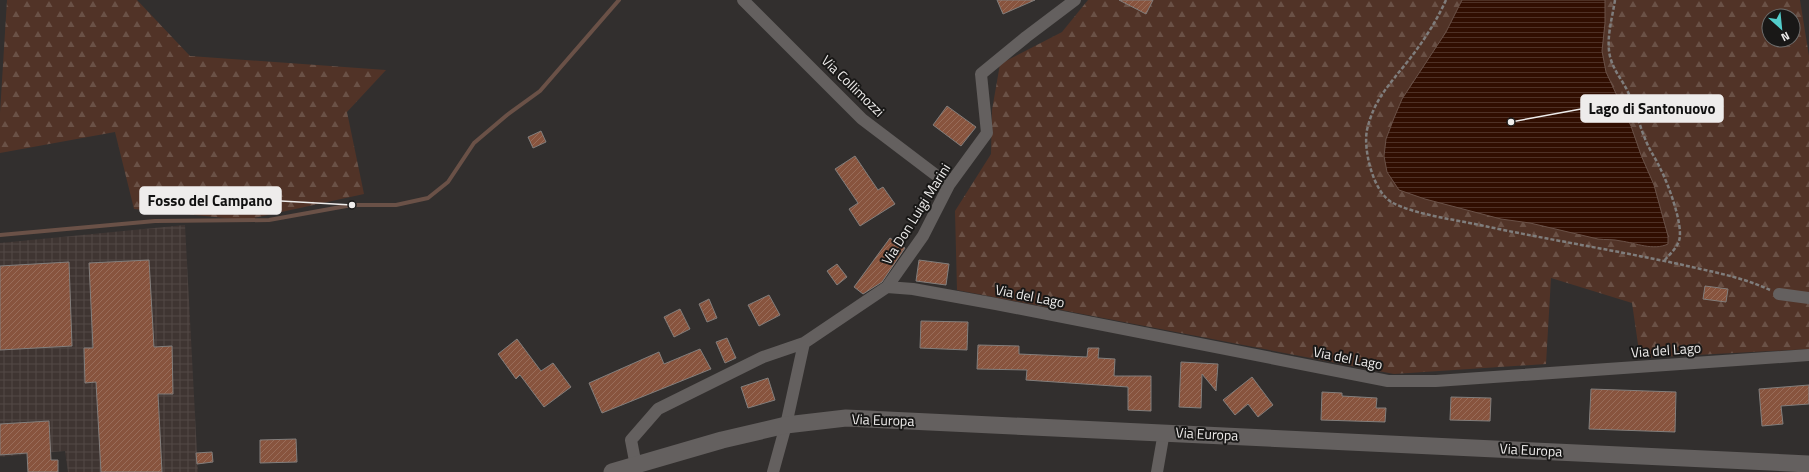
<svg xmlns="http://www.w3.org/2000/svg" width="1809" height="472" font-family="'Titillium Web',sans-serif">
  <defs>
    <pattern id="industrial-grid" width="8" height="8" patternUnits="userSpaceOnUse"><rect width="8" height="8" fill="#3f3532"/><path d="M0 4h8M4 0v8" fill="none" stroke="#524946"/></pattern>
    <pattern id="forest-firs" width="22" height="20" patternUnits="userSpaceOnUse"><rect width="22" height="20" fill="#513327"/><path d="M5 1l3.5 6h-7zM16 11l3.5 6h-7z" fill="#6a5146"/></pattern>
    <pattern id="water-rules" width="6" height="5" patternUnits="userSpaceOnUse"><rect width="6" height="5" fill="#310e01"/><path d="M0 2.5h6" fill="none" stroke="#4f3126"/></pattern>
    <pattern id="building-hatch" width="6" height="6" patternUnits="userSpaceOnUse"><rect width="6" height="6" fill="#88543e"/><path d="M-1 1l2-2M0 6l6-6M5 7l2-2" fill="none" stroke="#996d5a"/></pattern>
  </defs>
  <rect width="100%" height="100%" fill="#322f2e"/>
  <!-- industrial -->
  <path fill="url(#industrial-grid)" d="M 185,225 L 198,472 L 68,472 L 65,451 L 0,457 L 0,243 Z"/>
  <!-- forest -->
  <path fill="url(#forest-firs)" fill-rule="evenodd" d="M 7,0 L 137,0 L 190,56 L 386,70 L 347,112 L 364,194 L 245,220 L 134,209 L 115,132 L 0,153 L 0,113 Z
    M 1088,0 L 1800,0 L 1809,56 L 1809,349 L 1640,358 L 1632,303 L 1551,278 L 1546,364 L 1394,374 L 957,290 L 955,211 L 991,154 L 992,110 L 1000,64 L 1062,32 ZM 1769,16 L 1793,16 L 1793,40 L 1769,40 Z"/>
  <!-- water -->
  <path fill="url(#water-rules)" stroke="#6a5147" d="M 1462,0 L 1605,0 L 1605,23 L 1602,51 L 1606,72 L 1631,126 L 1641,155 L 1654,185 L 1668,236 L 1668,244 C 1653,251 1636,243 1621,241 C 1613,239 1605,240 1598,239 L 1530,223 L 1501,219 L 1425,199 L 1399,190 L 1387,172 L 1384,156 L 1386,139 L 1394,118 L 1402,99 L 1446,32 Z"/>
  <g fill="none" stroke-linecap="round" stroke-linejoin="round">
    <!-- stream -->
    <path stroke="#6a5147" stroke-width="4" d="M 0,235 L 155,221 L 269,220 L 352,205 L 396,205 L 428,198 L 448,182 L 474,143 L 507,115 L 540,91 L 619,0"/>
  </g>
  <!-- building -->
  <path fill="url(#building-hatch)" stroke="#827e7c" d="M 997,0 L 1035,0 L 1003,14 Z
    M 1119,0 L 1153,0 L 1146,14 Z
    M 947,106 L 976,127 L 961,146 L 933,125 Z
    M 541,131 L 546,142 L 533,148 L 528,137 Z
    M 855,156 L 878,190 L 883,187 L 895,204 L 860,226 L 849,209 L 858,203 L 835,169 Z
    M 890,238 L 905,248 L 882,282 L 863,294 L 854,287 Z
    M 149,260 L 154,347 L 172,346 L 173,394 L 158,394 L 162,472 L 101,472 L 96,382 L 85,383 L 84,348 L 93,348 L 89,263 Z
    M 919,260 L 949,264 L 946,285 L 916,281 Z
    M 69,262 L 72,346 L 0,350 L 0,266 Z
    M 837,264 L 847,277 L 837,285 L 827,271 Z
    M 1705,286 L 1728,289 L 1726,302 L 1703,299 Z
    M 769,295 L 780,315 L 759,326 L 748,305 Z
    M 709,299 L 717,318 L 707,322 L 699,304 Z
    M 680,309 L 690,329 L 674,337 L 664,317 Z
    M 921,321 L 968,322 L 967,350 L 920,348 Z
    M 727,338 L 736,358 L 725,363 L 716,342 Z
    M 517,339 L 541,371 L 553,363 L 571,387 L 544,407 L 520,375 L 516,379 L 498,354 Z
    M 978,345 L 1019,346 L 1019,354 L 1087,357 L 1088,348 L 1099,348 L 1098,358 L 1115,359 L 1114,376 L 1151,376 L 1151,411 L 1128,410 L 1128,387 L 1026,380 L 1027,370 L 977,369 Z
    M 700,349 L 711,369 L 602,413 L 589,383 L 659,352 L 664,364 Z
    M 1181,362 L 1218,364 L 1216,391 L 1202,374 L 1201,408 L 1179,407 Z
    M 1252,377 L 1273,405 L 1258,417 L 1248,404 L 1235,415 L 1223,400 Z
    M 768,378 L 775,400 L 748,408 L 741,387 Z
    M 1809,385 L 1809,404 L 1781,406 L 1783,424 L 1762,426 L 1759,389 Z
    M 1591,389 L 1676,392 L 1675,432 L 1589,429 Z
    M 1322,392 L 1342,393 L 1342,396 L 1377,398 L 1376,408 L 1386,408 L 1385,422 L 1321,420 Z
    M 1451,397 L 1491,398 L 1490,421 L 1450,420 Z
    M 49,421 L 51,460 L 58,460 L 58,472 L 28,472 L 27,453 L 0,455 L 0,424 Z
    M 296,439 L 297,462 L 260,463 L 260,440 Z
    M 212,452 L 213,462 L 197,464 L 196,453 Z"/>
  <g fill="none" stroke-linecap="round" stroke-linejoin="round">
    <!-- path -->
    <path stroke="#7f7d7c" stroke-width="2.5" stroke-dasharray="4 2" stroke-linecap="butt" d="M 1446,0 C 1436,22 1423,42 1408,61 C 1390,84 1374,99 1367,130 C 1363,149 1373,193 1393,203 C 1415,214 1450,219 1475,224 C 1544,239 1614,250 1683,265 C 1713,272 1742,277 1770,290
      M 1615,0 C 1612,20 1605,41 1611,60 C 1615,72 1622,80 1627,90 C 1635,106 1639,125 1646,141 C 1650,151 1656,159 1660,168 C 1668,183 1684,226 1679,241 C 1676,249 1669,255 1664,261"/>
    <!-- street -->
    <path stroke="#64605f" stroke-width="12" d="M 743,0 L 862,119 L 949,185
      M 887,287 L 913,289 L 996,304 L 1388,381 L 1436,381 L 1809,355
      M 1779,294 L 1809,298
      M 636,466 L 631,440 L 658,409 L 763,357 L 804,343 L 887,287 L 923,236 L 949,185 L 987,133 L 981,74 L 1026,37 L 1075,0
      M 773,472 L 786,425 L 804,343
      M 1157,472 L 1164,432"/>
    <!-- secondary -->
    <path stroke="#64605f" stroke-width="17" d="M 612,472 L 722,440 L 786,425 L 846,418 L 1809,464"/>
  </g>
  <g text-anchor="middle" stroke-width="4" stroke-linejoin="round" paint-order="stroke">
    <!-- street labels -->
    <g font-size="14" fill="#eeeceb" stroke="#191817">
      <text transform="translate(853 86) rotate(44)" y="5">Via Collimozzi</text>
      <text transform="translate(916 214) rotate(-58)" y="5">Via Don Luigi Marini</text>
      <text transform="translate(1030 296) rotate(11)" y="5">Via del Lago</text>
      <text transform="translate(1666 350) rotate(-4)" y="5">Via del Lago</text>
      <text transform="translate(1348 358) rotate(11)" y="5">Via del Lago</text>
      <text transform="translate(883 420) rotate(2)" y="5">Via Europa</text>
      <text transform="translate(1207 434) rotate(3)" y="5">Via Europa</text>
      <text transform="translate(1531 450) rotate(3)" y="5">Via Europa</text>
    </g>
  </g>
  <!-- callouts -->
  <path fill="none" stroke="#eeeceb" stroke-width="1.5" d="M1511 122L1581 109M352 205L281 201"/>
  <g fill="#eeeceb" stroke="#191817" stroke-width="1.5">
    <circle cx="1511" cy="122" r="4"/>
    <circle cx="352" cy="205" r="4"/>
  </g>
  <g fill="#eeeceb" stroke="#eeeceb" stroke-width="1.5">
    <rect x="1581" y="95" width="142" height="27" rx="4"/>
    <rect x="140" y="187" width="141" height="27" rx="4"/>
  </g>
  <g font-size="15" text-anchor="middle" font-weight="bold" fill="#111">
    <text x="1652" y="114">Lago di Santonuovo</text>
    <text x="210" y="206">Fosso del Campano</text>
  </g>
  <!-- north arrow -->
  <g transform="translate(1781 28) rotate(153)"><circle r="19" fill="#191817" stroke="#6e6d6c"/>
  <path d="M0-3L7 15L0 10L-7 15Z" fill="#53cdcb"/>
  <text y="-6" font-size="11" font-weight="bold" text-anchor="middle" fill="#eeeceb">N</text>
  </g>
</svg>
